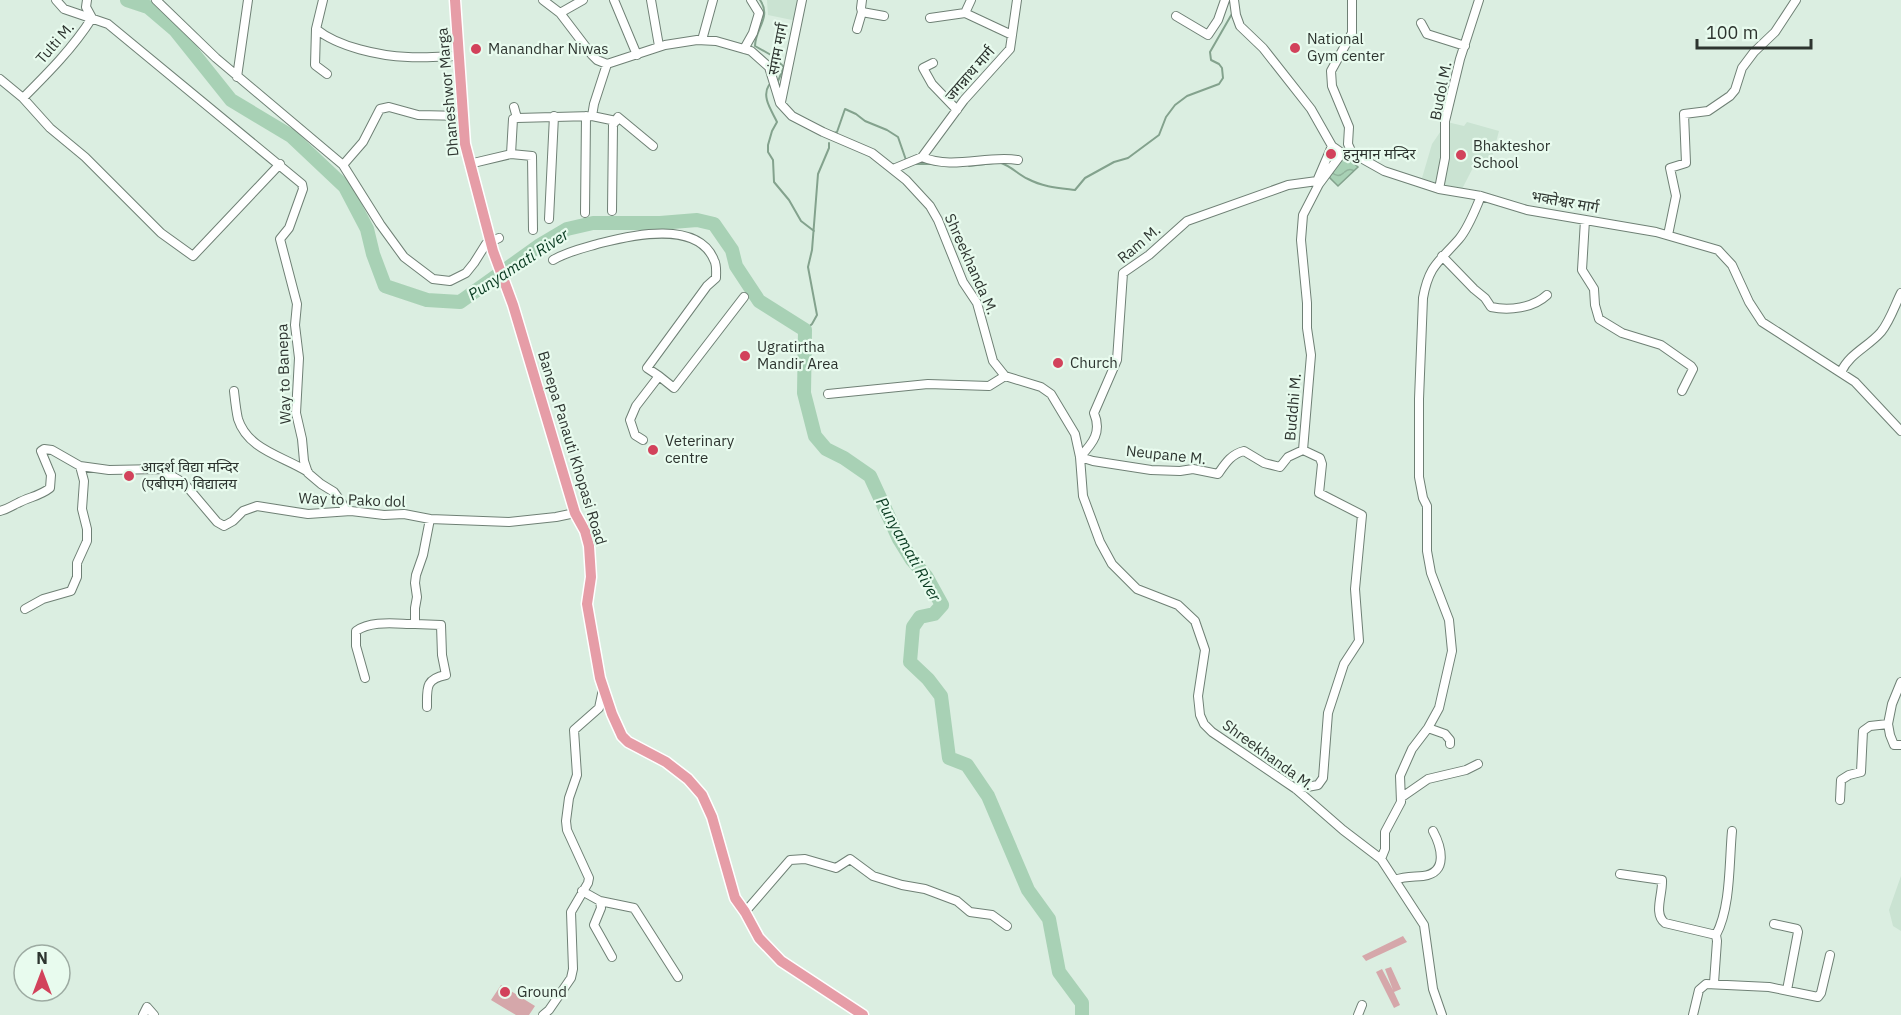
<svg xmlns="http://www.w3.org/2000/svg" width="1901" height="1015" font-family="'IBM Plex Sans','Noto Sans Devanagari',sans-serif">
  <defs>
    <pattern id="water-waves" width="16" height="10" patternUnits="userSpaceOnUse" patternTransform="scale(1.5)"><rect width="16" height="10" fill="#a8d1b5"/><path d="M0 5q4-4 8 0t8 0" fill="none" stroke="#91b49c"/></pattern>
  </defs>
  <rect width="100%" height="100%" fill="#dbeee1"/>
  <!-- built -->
  <path fill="#cae3d2" d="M 767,0 L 802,0 L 797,21 L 768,15 Z
    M 1447,122 L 1464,126 L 1467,122 L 1499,131 L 1491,161 L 1478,158 L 1462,189 L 1440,185 L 1422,178 L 1432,144 Z
    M 1901,876 L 1901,931 L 1893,926 L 1889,910 Z"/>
  <!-- garden -->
  <path fill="#d5a7aa" d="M 1403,936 L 1407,942 L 1366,961 L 1362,956 Z
    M 1391,967 L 1401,989 L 1394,992 L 1400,1005 L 1394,1008 L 1376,972 L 1382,969 L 1393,990 L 1385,969 Z
    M 501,985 L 535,1006 L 529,1015 L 516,1015 L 491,1000 Z"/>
  <!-- water -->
  <path fill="url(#water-waves)" stroke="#83a28d" stroke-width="1.5" d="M 1345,155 L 1358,167 L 1338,186 L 1330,178 L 1328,173 Z"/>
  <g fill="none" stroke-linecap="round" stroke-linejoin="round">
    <!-- stream -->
    <path stroke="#83a28d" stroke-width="2" d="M 760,0 C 772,17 755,29 755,46 L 771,55 L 784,67 L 778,81
      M 769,85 C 761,97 772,111 777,122 L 772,131 L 768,145 L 768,152 L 773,160 L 774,182 L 789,200 L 801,221 L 814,231
      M 834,133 L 837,132 L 845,109 L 856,114 L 865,121 L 887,130 L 898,137 L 906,160
      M 999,162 C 1013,167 1017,174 1028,179 C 1043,187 1059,188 1075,190 L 1085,178 L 1114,162 L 1128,158 L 1159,135 L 1166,117 L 1175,105 L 1187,96 L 1219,84 L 1223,78 L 1222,68 L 1219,64 L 1211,60 L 1210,52 L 1233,12
      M 913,164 L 931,164
      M 969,166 L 994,163
      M 805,330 L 812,324 L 817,315 L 808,267 L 812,250 L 818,174 L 829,148 L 829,143"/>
    <!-- river -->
    <path stroke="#a8d1b5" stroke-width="14" d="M 127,0 L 148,7 L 175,30 L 231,100 L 291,136 L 345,187 L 367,229 L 373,254 L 385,286 L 427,300 L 460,302 L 540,245 L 567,229 L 593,223 L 660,223 L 697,220 L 714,224 L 732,250 L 736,266 L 759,301 L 805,330 L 804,393 L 815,436 L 826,449 L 844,458 L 870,476 L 899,539 L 912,560 L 926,576 L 942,605 L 934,614 L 920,617 L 913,627 L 910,662 L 928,679 L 941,696 L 949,758 L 967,765 L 988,796 L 1028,890 L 1049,919 L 1059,972 L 1082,1003 L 1082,1015"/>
    <!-- minor casing -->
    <g stroke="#6f8075" stroke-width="10">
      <path id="minor" d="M 56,0 L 64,9 L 108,24 L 302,184 L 303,189 L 289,228 L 280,239 L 297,304 L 295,325 L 299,358 L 296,413 L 302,439 L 304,461 L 308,473 L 321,484 L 334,492 L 342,503 L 346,511
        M 156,0 L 216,58 L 343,165 L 380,224 L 404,257 L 433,279 L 450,281 L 466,273 L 474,263 L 486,244 L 499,238
        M 323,0 L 316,29 C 338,47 380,56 408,57 C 425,58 442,56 459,56
        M 543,0 L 560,13 L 592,55 L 597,60 L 607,64 L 665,45 L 697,40 L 716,41 L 751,51 L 769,67 L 780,103 L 792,116 L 823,132 L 872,153 L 906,180 L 930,206 L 938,220 L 963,282 L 977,303 L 993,361 L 1005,376 L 1041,387 L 1051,394 L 1075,434 L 1080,457 L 1083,496 L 1100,542 L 1112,564 L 1137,589 L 1178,605 L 1195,621 L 1205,650 L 1198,696 L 1200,715 L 1204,724 L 1212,732 L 1296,789 L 1343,830 L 1381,859 L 1424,925 L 1433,989 L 1442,1015
        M 614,0 L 637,55
        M 651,0 L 659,46
        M 862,0 L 861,8 L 862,12
        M 1234,0 L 1236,15 L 1240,26 L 1263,48 L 1311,109 L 1332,146 L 1342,153 L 1352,153 L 1384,171 L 1439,189 L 1481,196 L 1527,210 L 1656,232 L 1718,250 L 1732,265 L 1749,302 L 1762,322 L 1855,382 L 1901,431
        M 1352,0 L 1352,33 L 1331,71 L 1332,86 L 1349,127 L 1348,144 L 1352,153
        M 560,13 L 583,0
        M 965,13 L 971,0
        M 1176,16 L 1208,35 L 1218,20 L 1225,0
        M 930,18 L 965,13 L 1012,35
        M 1421,23 L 1427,34 L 1465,46
        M 316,29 L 315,65 L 327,74
        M 857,29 L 862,12 L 884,16
        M 702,40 L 713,0
        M 744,49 L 753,33 L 759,13 L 751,0
        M 933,63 L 923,68 L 932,84 L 957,110
        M 237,77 L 248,0
        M 0,79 L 23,98 L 50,128 L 85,157 L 161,233 L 193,256 L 280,164
        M 23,98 C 48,73 73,48 92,18 L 86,7 L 87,0
        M 781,102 L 802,0
        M 514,107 L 517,118 L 592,116 L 594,104 L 607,64
        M 592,116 L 616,121
        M 511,154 L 532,156 L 533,230
        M 922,157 L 964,100 L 1010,49 L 1017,0
        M 469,164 L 511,154 L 513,119 L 517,118
        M 343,165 L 363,142 L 380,109 L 389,107 L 418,115 L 464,116
        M 893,169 L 922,157 C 953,170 986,155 1018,160
        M 1439,189 L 1445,158 L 1445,121 L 1460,59 L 1479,0
        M 612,211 L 613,125 L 618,117 L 653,146
        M 585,213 L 586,116
        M 549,219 L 554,116
        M 1585,220 L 1582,270 L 1594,289 L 1595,305 L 1599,319 L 1622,333 L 1661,345 L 1691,366 L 1693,369 L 1682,391
        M 1668,235 L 1676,196 L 1670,168 L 1686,163 L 1684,114 L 1708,111 L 1730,96 L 1735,90 L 1742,68 L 1754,52 L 1775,32 L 1796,0
        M 1442,256 L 1474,289 L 1485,298 L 1491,307 C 1509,311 1533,308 1547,295
        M 553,260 C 568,251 584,248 601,243 C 632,235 698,220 714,260 C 717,265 716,272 716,278 L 707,286 L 647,368 L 659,376 L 636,406 L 630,420 L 635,435 L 643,440
        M 1841,372 C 1850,353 1868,347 1881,332 C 1890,321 1895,305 1901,293
        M 659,376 L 674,388 L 744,297
        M 234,391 C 235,400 236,410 238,419 C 248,450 283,456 308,472
        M 828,394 L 928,384 L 989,386 L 1005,376
        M 1303,450 L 1288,457 L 1280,467 L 1264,463 L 1244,451 C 1231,454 1225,464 1218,474 L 1193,469 L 1180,471 L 1151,470 L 1093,461 L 1080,457 C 1093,443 1102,432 1094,413 L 1117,360 L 1123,273 L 1149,255 L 1187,221 L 1288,185 L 1317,181 L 1332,146
        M 0,511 C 8,509 11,506 18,503 C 29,497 40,496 50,488 L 51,475 L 41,451 L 44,449 L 52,450 L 80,466 L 109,470 L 160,469 L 184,483 L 217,522 L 224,526 L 233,521 L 243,511 L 257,506 L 308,514 L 351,511 L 384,515 L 404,514 L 430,519 L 509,522 L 556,517 L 575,513
        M 25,609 L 43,599 L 71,591 L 77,577 L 77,563 L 87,541 L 87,529 L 82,509 L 84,481 L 80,466
        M 415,624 L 441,625 L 442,655 L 446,675 C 425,679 427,688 427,707
        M 365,678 L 356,646 L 356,631 C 372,620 396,624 415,624 L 415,608 L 417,597 L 415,583 L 416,575 L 423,555 L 430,519
        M 1888,724 L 1890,735 L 1894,745 L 1901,745
        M 1428,728 L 1445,734 L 1450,740 L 1450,744
        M 1296,789 L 1318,785 L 1323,778 L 1328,713 L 1344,664 L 1359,641 L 1355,589 L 1362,515 L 1319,493 L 1322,464 L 1320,458 L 1303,450 L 1311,355 L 1307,328 L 1307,303 L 1301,240 L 1303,215 L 1319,184 L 1342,153
        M 1402,797 L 1428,779 L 1466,770 L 1478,764
        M 1840,800 L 1841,780 L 1849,775 L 1861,772 L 1863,731 L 1870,726 L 1888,724 L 1892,704 L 1901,682
        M 1381,859 L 1385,849 L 1385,832 L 1401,802 L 1400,776 L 1412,749 L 1428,728 L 1439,708 L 1452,651 L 1449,620 L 1431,573 L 1427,551 L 1427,506 L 1423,498 L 1419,477 L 1419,399 L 1423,298 C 1429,265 1439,262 1459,239 C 1469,227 1475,210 1481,196
        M 1620,874 L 1662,880 C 1663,894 1653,914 1665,923 L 1716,935 L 1717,941 L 1714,983
        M 1395,880 C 1405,876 1414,877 1423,876 C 1449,873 1441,846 1433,831
        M 582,891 L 600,901 L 601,908 L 594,925 L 612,957
        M 600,901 L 634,908 L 678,977
        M 745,912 L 790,860 L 805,859 L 836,868 L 850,859 L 873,876 L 902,885 L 925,889 L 957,901 L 970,912 L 992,915 L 1007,926
        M 1774,924 L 1797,929 L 1798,932 L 1787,990
        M 1716,935 C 1731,907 1729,862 1732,831
        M 143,1015 L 147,1007 L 154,1015
        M 543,1015 L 549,1010 L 571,978 L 573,969 L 571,912 L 588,883 L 589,878 L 567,830 L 566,821 L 569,798 L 577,775 L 574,730 L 599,708 L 603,689
        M 1358,1015 L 1362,1005
        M 1693,1015 L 1699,990 L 1706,984 L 1769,987 L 1818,997 L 1821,993 L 1830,955"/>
    </g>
    <!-- major casing -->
    <g stroke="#fff" stroke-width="13">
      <path id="major" d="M 455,0 L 465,144 L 493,251 L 513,305 L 575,513 L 585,531 L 589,546 L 591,577 L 587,604 L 600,678 L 612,714 L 622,736 L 628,742 L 666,762 L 688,779 L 702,795 L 712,817 L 735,898 L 745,912 L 759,938 L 781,961 L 863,1015"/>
    </g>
    <!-- minor -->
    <use href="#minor" stroke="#fff" stroke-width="8"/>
    <!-- major -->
    <use href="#major" stroke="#e69da7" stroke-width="10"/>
  </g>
  <!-- markers -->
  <g fill="#d2425b" stroke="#e8fbee" stroke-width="2">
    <circle cx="1295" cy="48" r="6"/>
    <circle cx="476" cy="49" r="6"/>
    <circle cx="1331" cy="154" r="6"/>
    <circle cx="1461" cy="155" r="6"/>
    <circle cx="745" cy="356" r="6"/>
    <circle cx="1058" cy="363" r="6"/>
    <circle cx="653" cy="450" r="6"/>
    <circle cx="129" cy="476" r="6"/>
    <circle cx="505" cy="992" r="6"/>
  </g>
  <g text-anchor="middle" stroke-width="4.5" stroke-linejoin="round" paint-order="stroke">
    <!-- poi labels -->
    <g font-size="15" fill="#2d342f" stroke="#e8fbee" text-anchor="start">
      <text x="1307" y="44">National<tspan x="1307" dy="17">Gym center</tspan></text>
      <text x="488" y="54">Manandhar Niwas</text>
      <text x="1473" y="151">Bhakteshor<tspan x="1473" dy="17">School</tspan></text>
      <text x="1343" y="159">हनुमान मन्दिर</text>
      <text x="757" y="352">Ugratirtha<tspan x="757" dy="17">Mandir Area</tspan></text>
      <text x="1070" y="368">Church</text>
      <text x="665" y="446">Veterinary<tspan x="665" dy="17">centre</tspan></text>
      <text x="141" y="472">आदर्श विद्या मन्दिर<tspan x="141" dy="17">(एबीएम) विद्यालय</tspan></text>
      <text x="517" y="997">Ground</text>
    </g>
    <!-- street labels -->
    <g font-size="15" fill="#2d342f" stroke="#e8fbee">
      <text transform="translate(55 43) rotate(-49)" y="5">Tulti M.</text>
      <text transform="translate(778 49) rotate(-79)" y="5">संगम मार्ग</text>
      <text transform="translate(970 74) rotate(-49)" y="5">जगन्नाथ मार्ग</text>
      <text transform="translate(1441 91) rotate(-79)" y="5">Budol M.</text>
      <text transform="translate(448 92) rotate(-95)" y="5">Dhaneshwor Marga</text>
      <text transform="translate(1565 202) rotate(10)" y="5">भक्तेश्वर मार्ग</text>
      <text transform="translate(1139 244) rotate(-40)" y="5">Ram M.</text>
      <text transform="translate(971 264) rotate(66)" y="5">Shreekhanda M.</text>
      <text transform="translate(284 374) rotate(-92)" y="5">Way to Banepa</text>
      <text transform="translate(1293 407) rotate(-85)" y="5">Buddhi M.</text>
      <text transform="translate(572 448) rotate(73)" y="5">Banepa Panauti Khopasi Road</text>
      <text transform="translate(1166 455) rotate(6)" y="5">Neupane M.</text>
      <text transform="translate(352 500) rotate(2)" y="5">Way to Pako dol</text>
      <text transform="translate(1268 755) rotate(36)" y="5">Shreekhanda M.</text>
    </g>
    <!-- water labels -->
    <g font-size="16" font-style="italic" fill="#083a20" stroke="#e8fbee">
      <text transform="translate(518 264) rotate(-33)" y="6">Punyamati River</text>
      <text transform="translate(909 549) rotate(61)" y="6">Punyamati River</text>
    </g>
  </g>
  <!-- north arrow -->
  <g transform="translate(42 973)"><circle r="28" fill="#e8fbee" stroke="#9daba2" stroke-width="1.5"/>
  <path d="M0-4.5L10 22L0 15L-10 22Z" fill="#d2425b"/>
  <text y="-9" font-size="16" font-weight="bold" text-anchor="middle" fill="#2d342f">N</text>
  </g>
  <!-- scale -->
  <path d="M1697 39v9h114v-9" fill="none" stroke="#2d342f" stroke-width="3"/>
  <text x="1706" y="39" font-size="18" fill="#2d342f" stroke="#e8fbee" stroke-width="4.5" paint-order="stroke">100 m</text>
</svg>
